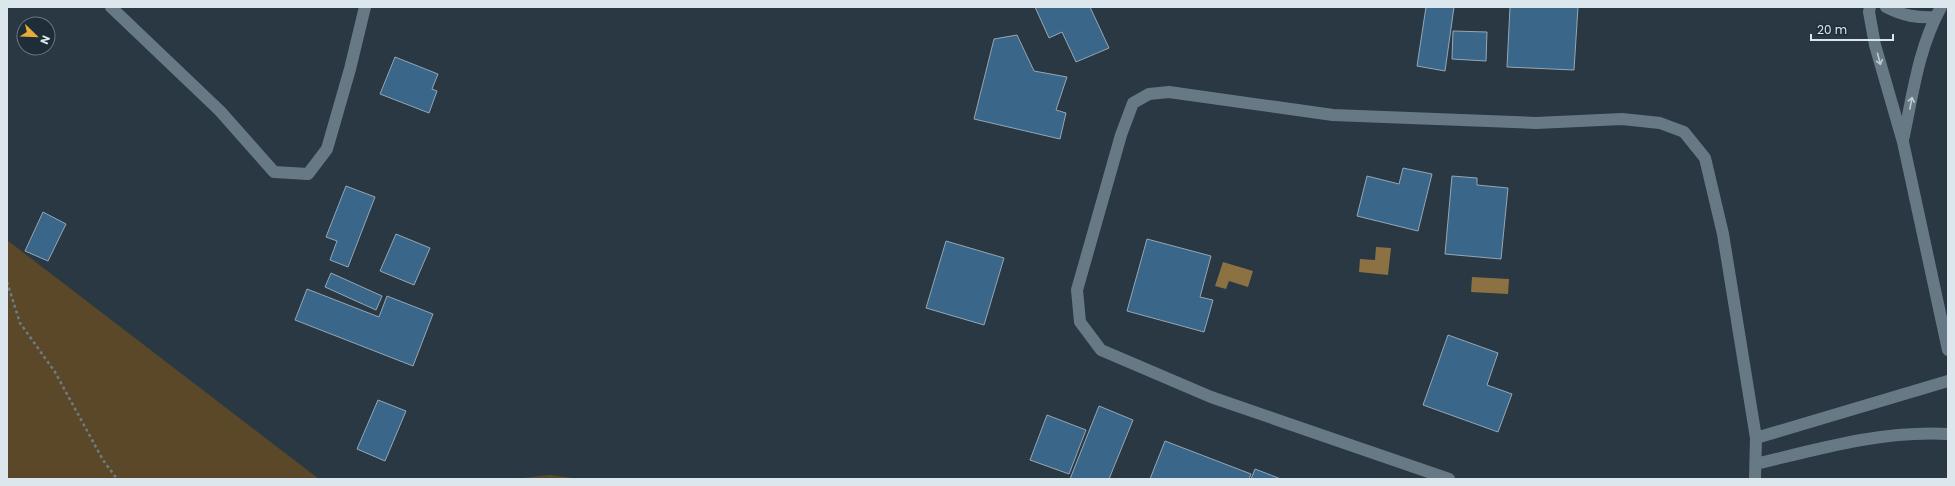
<svg xmlns="http://www.w3.org/2000/svg" width="1955" height="486" font-family="Poppins,sans-serif">
  <rect width="100%" height="100%" fill="#293843"/>
  <!-- green -->
  <path fill="#5a4828" d="M 7,240 L 319,479 L 7,479 Z
    M 550,475 L 581,479 L 514,479 Z"/>
  <!-- water -->
  <path fill="#8c7242" d="M 1376,247 L 1391,248 L 1388,275 L 1359,272 L 1360,259 L 1375,260 Z
    M 1223,262 L 1253,271 L 1248,287 L 1229,281 L 1226,289 L 1215,286 Z
    M 1472,277 L 1509,279 L 1508,294 L 1471,292 Z"/>
  <!-- building -->
  <path fill="#3a6789" stroke="#96a7b5" d="M 1035,7 L 1090,7 L 1109,48 L 1076,62 L 1062,32 L 1049,38 Z
    M 1426,7 L 1454,7 L 1445,71 L 1417,66 Z
    M 1510,7 L 1578,7 L 1574,70 L 1507,67 Z
    M 1453,31 L 1487,32 L 1486,61 L 1452,59 Z
    M 1017,35 L 1034,71 L 1067,77 L 1056,110 L 1066,113 L 1060,139 L 974,119 L 994,39 Z
    M 395,57 L 438,74 L 432,89 L 437,91 L 429,113 L 380,94 Z
    M 1403,168 L 1432,174 L 1418,231 L 1357,216 L 1367,176 L 1399,184 Z
    M 1452,176 L 1477,178 L 1477,185 L 1508,188 L 1501,259 L 1445,254 Z
    M 346,186 L 375,197 L 348,267 L 330,260 L 337,241 L 326,237 Z
    M 43,212 L 66,224 L 48,261 L 25,251 Z
    M 396,234 L 430,248 L 414,285 L 380,271 Z
    M 1147,239 L 1211,256 L 1200,297 L 1213,300 L 1204,332 L 1127,311 Z
    M 946,241 L 1004,258 L 984,325 L 926,308 Z
    M 331,273 L 382,296 L 376,310 L 325,287 Z
    M 307,289 L 379,317 L 387,296 L 433,314 L 413,366 L 295,320 Z
    M 1448,335 L 1498,353 L 1487,385 L 1512,394 L 1498,432 L 1423,405 Z
    M 378,400 L 406,411 L 385,461 L 357,449 Z
    M 1099,406 L 1133,420 L 1109,479 L 1070,479 Z
    M 1047,415 L 1086,430 L 1069,474 L 1030,460 Z
    M 1165,441 L 1251,474 L 1249,479 L 1150,479 Z
    M 1255,469 L 1281,479 L 1251,479 Z"/>
  <g fill="none" stroke-linecap="round" stroke-linejoin="round">
    <!-- path -->
    <path stroke="#6e7b84" stroke-width="2.5" stroke-dasharray="3 3" stroke-linecap="butt" d="M 7,282 L 20,323 L 55,372 L 103,460 L 117,479"/>
    <!-- minor -->
    <path stroke="#687986" stroke-width="12" d="M 111,7 L 220,111 L 274,172 L 308,174 L 327,149 L 350,69 L 365,7
      M 1870,7 L 1869,12 L 1875,45 L 1903,142 L 1948,350
      M 1886,7 C 1903,16 1917,18 1936,17
      M 1903,140 C 1913,94 1918,49 1941,7
      M 1756,438 L 1948,381
      M 1756,464 C 1818,449 1883,430 1948,434
      M 1449,479 L 1211,397 L 1101,350 L 1080,322 L 1077,290 L 1121,135 L 1133,103 L 1149,94 L 1169,92 L 1333,115 L 1536,123 L 1622,119 L 1660,123 L 1684,132 L 1705,158 L 1723,234 L 1756,438 L 1755,479"/>
  </g>
  <!-- one-way arrows -->
  <defs><path id="oneway-shaft" d="M-6 0H5M1.5-3L5.5 0L1.5 3" fill="none" stroke-width="1.6" stroke-linecap="round" stroke-linejoin="round"/></defs>
  <g stroke="#bfcbd3">
    <use href="#oneway-shaft" transform="translate(1879 59) rotate(75)"/>
    <use href="#oneway-shaft" transform="translate(1911 103) rotate(-79)"/>
  </g>
  <!-- border -->
  <rect width="1955" height="486" fill="none" stroke="#dce6ed" stroke-width="16"/>
  <!-- north arrow -->
  <g transform="translate(36 36) rotate(113)"><circle r="19" fill="#1f2d39" stroke="#6b7781"/>
  <path d="M0-3L7 15L0 10L-7 15Z" fill="#e6ac36"/>
  <text y="-6" font-size="11" font-weight="bold" text-anchor="middle" fill="#dce6ed">N</text>
  </g>
  <!-- scale -->
  <path d="M1811 34v6h82v-6" fill="none" stroke="#dce6ed" stroke-width="2"/>
  <text x="1817" y="34" font-size="12" fill="#dce6ed" stroke="#1f2d39" stroke-width="3" paint-order="stroke">20 m</text>
</svg>
